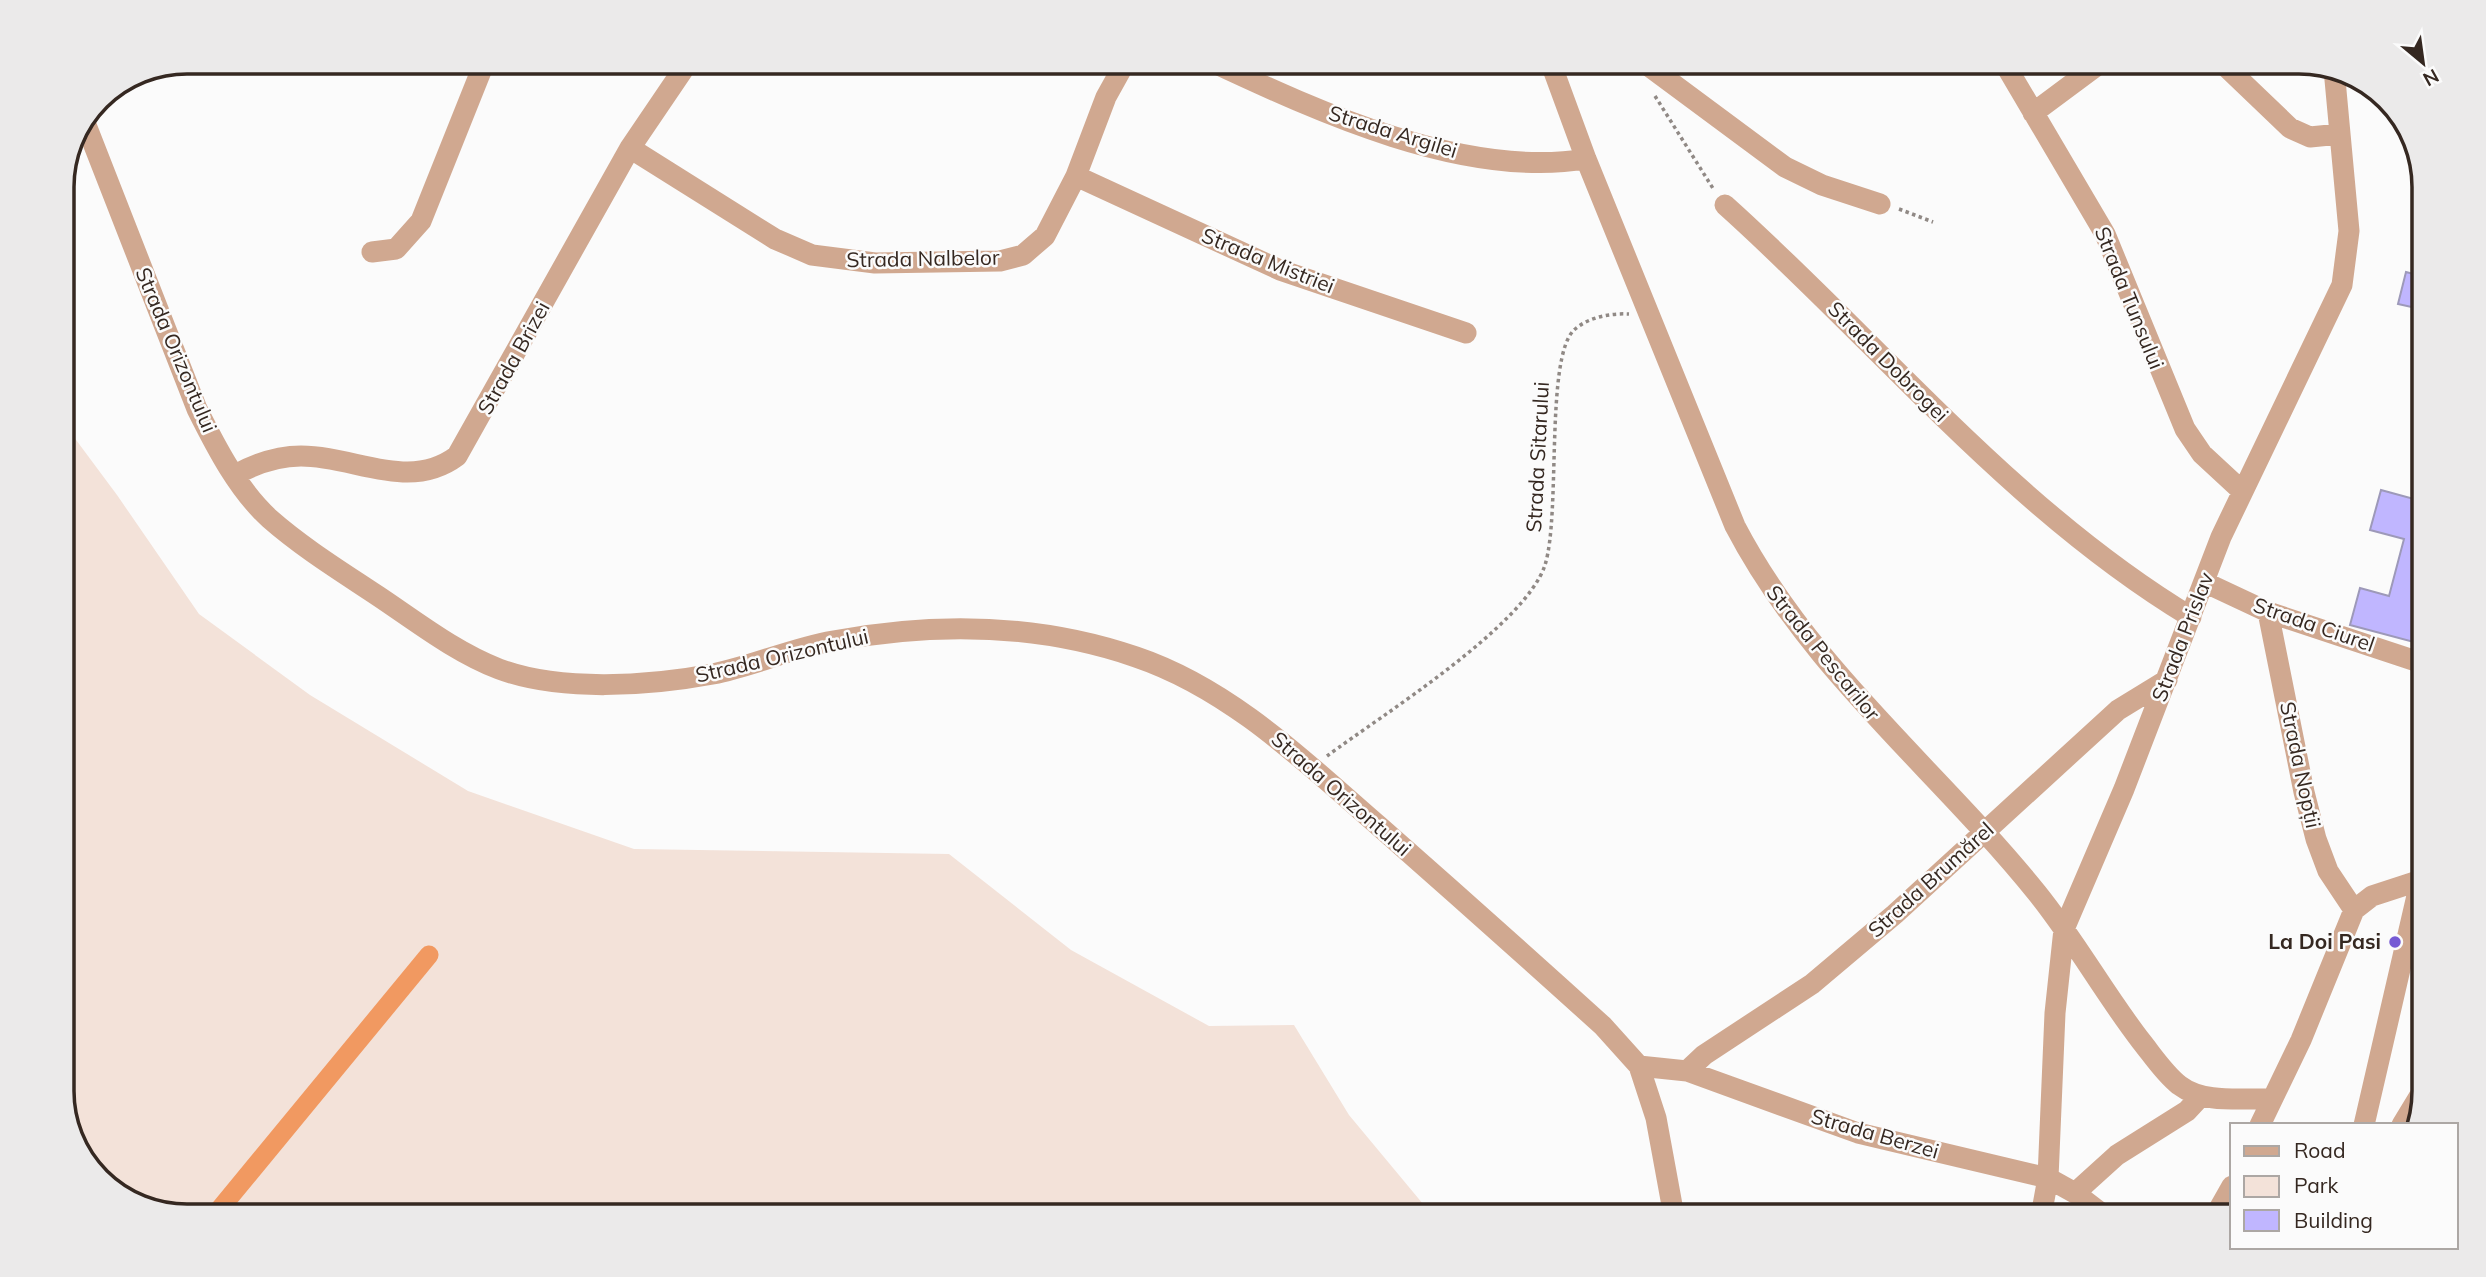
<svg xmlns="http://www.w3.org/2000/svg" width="2486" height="1277" font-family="Mulish,sans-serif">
  <rect width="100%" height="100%" fill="#fbfbfb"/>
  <!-- green -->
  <path fill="#f3e2d9" d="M 62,421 L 117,495 L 199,614 L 310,695 L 468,791 L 634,849 L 949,854 L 1071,950 L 1209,1026 L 1294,1025 L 1349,1115 L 1433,1216 L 187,1216 L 131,1203 L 83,1160 L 62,1099 Z"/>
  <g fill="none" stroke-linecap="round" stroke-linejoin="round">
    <!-- canal -->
    <path stroke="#f19961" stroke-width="19" d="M 214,1216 L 429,955"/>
  </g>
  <!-- building -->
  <path fill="#c0b6ff" stroke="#9d99b9" stroke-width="2" d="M 2406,272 L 2425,277 L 2425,310 L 2398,304 Z
    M 2381,490 L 2425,502 L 2425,645 L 2350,625 L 2360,588 L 2389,596 L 2404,539 L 2370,530 Z"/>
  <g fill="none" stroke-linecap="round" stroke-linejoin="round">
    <!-- path -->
    <path stroke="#908985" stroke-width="3.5" stroke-dasharray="3.5 3.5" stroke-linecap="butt" d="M 1655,96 L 1714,190
      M 1899,209 L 1933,222
      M 1327,756 C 1382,715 1525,626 1545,565 C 1561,514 1545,358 1574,330 C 1588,317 1611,313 1629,314"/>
    <!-- minor -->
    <path stroke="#d0a890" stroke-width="21" d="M 1210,61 C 1319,112 1464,179 1586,159
      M 1550,61 L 1586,159 L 1735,526 C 1810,670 1937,769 2037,893 C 2075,940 2104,993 2141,1041 C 2153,1056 2164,1073 2179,1085 C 2204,1104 2240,1098 2271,1099
      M 1642,61 L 1785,167 L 1822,185 L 1880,204
      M 2003,61 L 2105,234 L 2185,429 L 2202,454 L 2242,491
      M 2220,61 L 2290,128 L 2310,137 L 2340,134
      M 2033,113 L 2103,61
      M 86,125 L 197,409 C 216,447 238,490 270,519 C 303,548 342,572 378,596 C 417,622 455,652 499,669 C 560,692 649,686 713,674 C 753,666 792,648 833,641 C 935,622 1037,623 1136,657 C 1231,689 1306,763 1380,827 C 1455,893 1529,959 1603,1026 L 1639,1066 L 1656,1118 L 1674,1216
      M 630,148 L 775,239 L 812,255 L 875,263 L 1000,261 L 1023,255 L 1045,236 L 1076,176 L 1106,97 L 1126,61
      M 1076,176 L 1280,270 L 1466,333
      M 1725,205 C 1879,343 2012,509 2191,617
      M 372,252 L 396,249 L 421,221 L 485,61
      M 235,475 C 255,464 277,456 301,456 C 355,456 409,492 457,456 L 630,148 L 689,61
      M 2204,582 L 2268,612 L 2425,664
      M 2268,612 L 2304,792 L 2316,839 L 2328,871 L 2354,910
      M 1639,1066 L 1687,1071 L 1858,1133 L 2048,1178 L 2075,1193 L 2105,1216
      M 1687,1071 L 1704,1055 L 1812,984 L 1895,914 L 2118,710 L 2167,680
      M 2260,1125 L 2301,1040 L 2354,910 L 2372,896 L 2421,880
      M 2364,1125 L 2425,861
      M 2402,1125 L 2425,1087
      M 2075,1193 L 2117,1155 L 2187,1111 L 2200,1097
      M 2041,1216 L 2048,1178 L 2055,1013 L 2064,929 L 2124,789 L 2221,537 L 2342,285 L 2349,231 L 2334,69
      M 2215,1216 L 2232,1186"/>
  </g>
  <!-- markers -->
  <circle fill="#765ad4" stroke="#fbfbfb" stroke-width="2.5" cx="2395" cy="942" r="7"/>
  <g text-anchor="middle" stroke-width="5" stroke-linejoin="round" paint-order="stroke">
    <!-- street labels -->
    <g font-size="21" fill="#352821" stroke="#fbfbfb">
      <text transform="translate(1393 132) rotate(17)" y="7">Strada Argilei</text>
      <text transform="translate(923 259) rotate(-1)" y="7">Strada Nalbelor</text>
      <text transform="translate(1268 261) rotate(22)" y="7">Strada Mistriei</text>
      <text transform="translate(2129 298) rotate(68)" y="7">Strada Tunsului</text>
      <text transform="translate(176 350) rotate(67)" y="7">Strada Orizontului</text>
      <text transform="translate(514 358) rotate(-61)" y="7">Strada Brizei</text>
      <text transform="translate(1888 362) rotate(45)" y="7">Strada Dobrogei</text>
      <text transform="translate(1538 457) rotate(-87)" y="7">Strada Sitarului</text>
      <text transform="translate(2314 625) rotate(19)" y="7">Strada Ciurel</text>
      <text transform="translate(2183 637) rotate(-69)" y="7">Strada Prislav</text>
      <text transform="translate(1823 653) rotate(51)" y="7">Strada Pescarilor</text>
      <text transform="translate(782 656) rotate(-13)" y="7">Strada Orizontului</text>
      <text transform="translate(2300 765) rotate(78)" y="7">Strada Nopții</text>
      <text transform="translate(1341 794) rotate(41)" y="7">Strada Orizontului</text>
      <text transform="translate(1931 880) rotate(-42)" y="7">Strada Brumărel</text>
      <text transform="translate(1875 1134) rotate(16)" y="7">Strada Berzei</text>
    </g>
    <!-- poi labels -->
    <g font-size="21" font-weight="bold" fill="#352821" stroke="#fbfbfb" text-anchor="end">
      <text x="2381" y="949">La Doi Pasi</text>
    </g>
  </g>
  <!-- crop -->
  <path d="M0 0H2486V1277H0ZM187 74H2299A113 113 0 0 1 2412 187V1091A113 113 0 0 1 2299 1204H187A113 113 0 0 1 74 1091V187A113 113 0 0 1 187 74Z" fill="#ebeaea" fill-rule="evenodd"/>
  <path fill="none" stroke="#352821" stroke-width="3.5" d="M187 74H2299A113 113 0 0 1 2412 187V1091A113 113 0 0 1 2299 1204H187A113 113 0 0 1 74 1091V187A113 113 0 0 1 187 74Z"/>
  <!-- legend -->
  <rect x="2230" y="1123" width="228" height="126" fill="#fbfbfb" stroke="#aca7a4" stroke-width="2"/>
  <rect x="2244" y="1146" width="35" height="10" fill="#d0a890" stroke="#aca7a4" stroke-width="2"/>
  <text x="2294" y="1158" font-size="21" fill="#352821">Road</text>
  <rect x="2244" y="1176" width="35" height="21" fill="#f3e2d9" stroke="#aca7a4" stroke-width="2"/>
  <text x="2294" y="1193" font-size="21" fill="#352821">Park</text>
  <rect x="2244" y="1210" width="35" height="21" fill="#c0b6ff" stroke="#aca7a4" stroke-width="2"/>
  <text x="2294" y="1228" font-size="21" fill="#352821">Building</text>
  <!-- north arrow -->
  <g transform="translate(2423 63) rotate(151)" stroke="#fbfbfb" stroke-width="5" paint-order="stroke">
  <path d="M0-5L12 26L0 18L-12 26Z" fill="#352821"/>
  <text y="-10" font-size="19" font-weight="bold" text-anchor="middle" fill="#352821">N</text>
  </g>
</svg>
